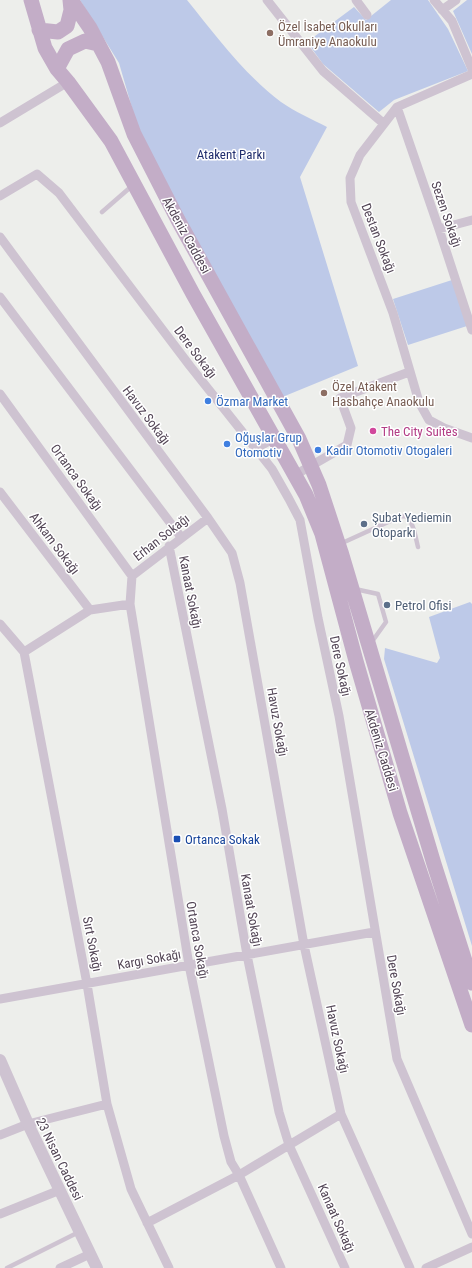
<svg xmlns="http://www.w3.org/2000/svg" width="472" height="1268" font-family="'Roboto Condensed',sans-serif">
  <rect width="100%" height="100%" fill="#edeeeb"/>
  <!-- green -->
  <path fill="#bdc9e8" d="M 80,0 L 187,0 C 216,36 244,74 281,102 C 295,112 312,119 327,127 L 300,177 L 358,366 L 280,398 L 139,132 L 119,63 Z
    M 391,0 L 428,0 L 448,29 L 468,71 L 394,100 L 379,112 L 323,64 L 307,42 L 354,7 L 366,20 Z
    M 467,0 L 472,0 L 472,54 L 453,11 Z
    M 452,280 L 467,326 L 408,345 L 393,299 Z
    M 470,602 L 472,604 L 472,946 L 384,659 L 385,648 L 437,663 L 440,658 L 429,617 Z"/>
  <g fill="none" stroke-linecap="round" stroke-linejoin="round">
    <!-- service -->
    <path stroke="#cec3d1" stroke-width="4.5" d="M 102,212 L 133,185
      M 340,544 L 397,518 C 399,517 401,516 404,516 C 413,517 416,540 418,547
      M 355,589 L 378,594 L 386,622 L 371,643
      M 7,1268 L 79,1232"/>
    <!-- minor -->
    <path stroke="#cec3d1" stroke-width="9" d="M 267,0 L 323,71 L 383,123
      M 356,0 L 367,15
      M 434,0 L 452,21 L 472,69
      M 442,10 L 456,0
      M 472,74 L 397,107 L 360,155 L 350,178 L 351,202 L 393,313 L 419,402 L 429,420 L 444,428 L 472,438
      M 397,107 L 439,229 L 472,330
      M 0,123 L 68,82
      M 0,196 L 37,174 L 59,193 L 190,366 L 272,469 L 289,499 L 300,520 L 318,618 L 339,716 L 397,1059 L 472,1234
      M 439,229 L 472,220
      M 0,237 L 208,518 L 232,553 L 240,583 L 304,945 L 341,1114 L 410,1268
      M 0,297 L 181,537
      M 0,394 L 132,576
      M 255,449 L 274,438
      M 295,475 L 347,445 L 351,428 L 340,398 L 409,372
      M 0,492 L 90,610
      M 208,518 L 132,576 L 130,604 L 189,965 L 224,1136 L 231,1162 L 239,1175 L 281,1268
      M 169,546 L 222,809 L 247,955 L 279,1112 L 289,1145 L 345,1268
      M 0,624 L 24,652 L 87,984 L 107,1104 L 131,1189 L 169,1268
      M 24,652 L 90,610 L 130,604
      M 0,999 L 374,932
      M 0,1135 L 28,1124 L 107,1104
      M 0,1214 L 60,1190
      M 147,1223 L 239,1175 L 341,1114
      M 60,1268 L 90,1254
      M 426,1268 L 472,1247"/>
    <!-- tertiary -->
    <path stroke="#cec3d1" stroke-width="12" d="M 0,1060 L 28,1124 L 97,1268"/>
    <!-- primary -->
    <path stroke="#c3adc7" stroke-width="15" d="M 31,0 L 45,48 L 57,69 L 68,82 L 111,141 L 193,294 L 306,495 L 322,534 L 356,661 L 400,813 L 472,1025
      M 71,0 L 90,28 L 108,62 L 134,134 L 178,220 L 299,439 L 319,485 L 341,552 L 434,864 L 472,983
      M 39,30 L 58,32 L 67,26 L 71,10 L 70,0
      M 57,69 L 68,49 L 85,41 L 98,44"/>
  </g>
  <!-- markers -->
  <g fill="#8d6e63" stroke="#fff" stroke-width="1.5">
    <circle cx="270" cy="33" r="4"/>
    <circle cx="324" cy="393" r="4"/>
  </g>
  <g fill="#3f7fe0" stroke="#fff" stroke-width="1.5">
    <circle cx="208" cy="401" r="4"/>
    <circle cx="227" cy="444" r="4"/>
    <circle cx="318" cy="450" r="4"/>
  </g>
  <circle fill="#d1479c" stroke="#fff" stroke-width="1.5" cx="373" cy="431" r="4"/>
  <g fill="#5c6f8a" stroke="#fff" stroke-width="1.5">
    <circle cx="364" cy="524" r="4"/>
    <circle cx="387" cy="605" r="4"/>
  </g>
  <rect fill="#1a4fb4" stroke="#fff" stroke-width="1.5" x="173" y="835" width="8" height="8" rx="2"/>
  <g text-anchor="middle" stroke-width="3" stroke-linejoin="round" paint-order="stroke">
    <!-- education labels -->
    <g font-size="13" fill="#785e54" stroke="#fff" text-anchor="start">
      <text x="278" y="31">Özel İsabet Okulları<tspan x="278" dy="15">Ümraniye Anaokulu</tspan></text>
      <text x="332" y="391">Özel Atakent<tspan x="332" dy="15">Hasbahçe Anaokulu</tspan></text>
    </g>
    <!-- park labels -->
    <g font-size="13" fill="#202d6d" stroke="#fff">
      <text x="231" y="159">Atakent Parkı</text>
    </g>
    <!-- street labels -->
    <g font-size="13" fill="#534656" stroke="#fff">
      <text transform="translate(447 214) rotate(71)" y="5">Sezen Sokağı</text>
      <text transform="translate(187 235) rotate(61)" y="5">Akdeniz Caddesi</text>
      <text transform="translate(379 238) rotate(69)" y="5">Destan Sokağı</text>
      <text transform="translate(196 352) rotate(53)" y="5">Dere Sokağı</text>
      <text transform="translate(147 415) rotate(53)" y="5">Havuz Sokağı</text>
      <text transform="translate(77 477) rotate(54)" y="5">Ortanca Sokağı</text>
      <text transform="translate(161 537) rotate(-38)" y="5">Erhan Sokağı</text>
      <text transform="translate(55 543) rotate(53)" y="5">Ahkam Sokağı</text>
      <text transform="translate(191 592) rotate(79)" y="5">Kanaat Sokağı</text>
      <text transform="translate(341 666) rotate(78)" y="5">Dere Sokağı</text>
      <text transform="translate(278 722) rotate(80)" y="5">Havuz Sokağı</text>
      <text transform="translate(382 750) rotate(73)" y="5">Akdeniz Caddesi</text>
      <text transform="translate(252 910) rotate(80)" y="5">Kanaat Sokağı</text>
      <text transform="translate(198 940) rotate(80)" y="5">Ortanca Sokağı</text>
      <text transform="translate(93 944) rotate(79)" y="5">Sırt Sokağı</text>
      <text transform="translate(149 959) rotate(-10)" y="5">Kargı Sokağı</text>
      <text transform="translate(397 985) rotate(80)" y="5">Dere Sokağı</text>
      <text transform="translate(338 1039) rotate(78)" y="5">Havuz Sokağı</text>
      <text transform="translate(60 1159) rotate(64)" y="5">23 Nisan Caddesi</text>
      <text transform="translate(337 1218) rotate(66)" y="5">Kanaat Sokağı</text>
    </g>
    <!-- shop labels -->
    <g font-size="13" fill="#366cbe" stroke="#fff" text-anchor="start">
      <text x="216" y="406">Özmar Market</text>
      <text x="235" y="442">Oğuşlar Grup<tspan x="235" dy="15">Otomotiv</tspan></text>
      <text x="326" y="455">Kadir Otomotiv Otogaleri</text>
    </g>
    <!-- hotel labels -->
    <g font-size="13" fill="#b23c85" stroke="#fff" text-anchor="start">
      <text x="381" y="436">The City Suites</text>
    </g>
    <!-- service labels -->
    <g font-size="13" fill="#4e5e75" stroke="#fff" text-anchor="start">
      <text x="372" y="522">Şubat Yediemin<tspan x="372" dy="15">Otoparkı</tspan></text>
      <text x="395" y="610">Petrol Ofisi</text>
    </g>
    <!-- transit labels -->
    <g font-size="13" fill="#164399" stroke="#fff" text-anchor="start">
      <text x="185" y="844">Ortanca Sokak</text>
    </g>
  </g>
</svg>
